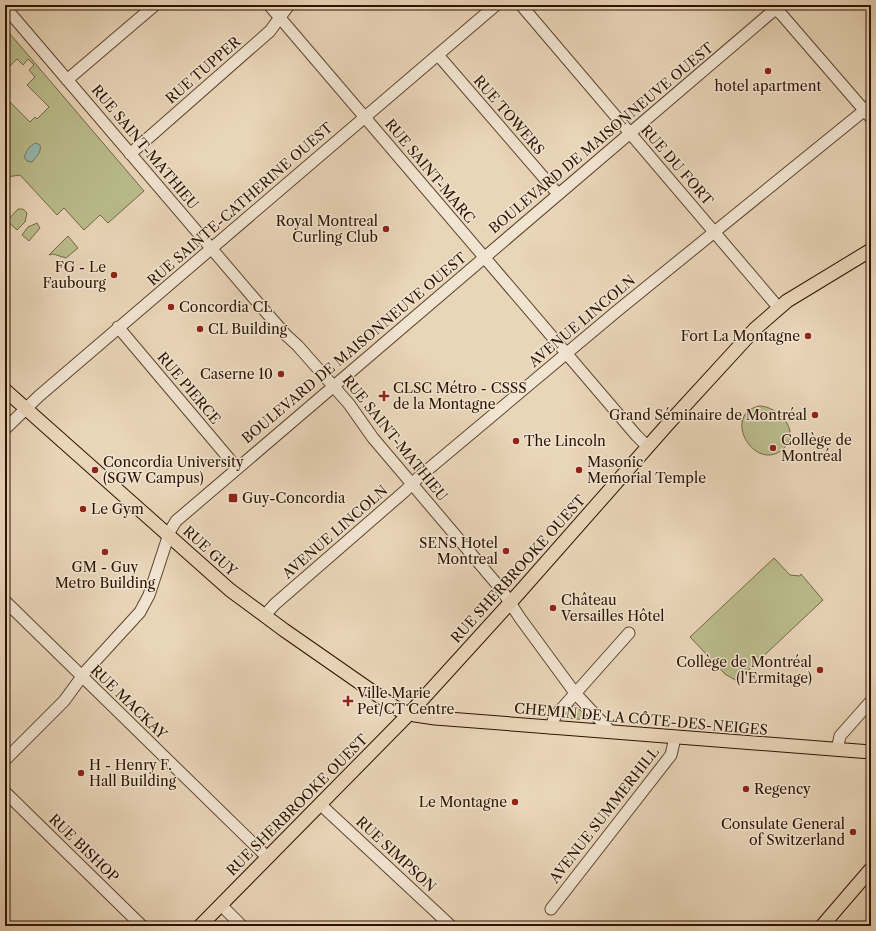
<svg xmlns="http://www.w3.org/2000/svg" width="876" height="931" font-family="'Libre Caslon Text',serif">
  <rect width="100%" height="100%" fill="#e9d5b8"/>
  <filter id="stains"><feTurbulence type="fractalNoise" baseFrequency=".005" numOctaves="4"/><feColorMatrix values="0 0 0 0 .2 0 0 0 0 .09 0 0 0 0 .02 0 0 0 .5 -.17"/></filter>
  <radialGradient id="worn" r=".72"><stop offset=".6" stop-color="#630" stop-opacity="0"/><stop offset="1" stop-color="#630" stop-opacity=".3"/></radialGradient>
  <!-- green -->
  <path fill="#babc8c" stroke="#746846" d="M 5,28 L 144,191 L 108,223 L 100,215 L 84,230 L 64,208 L 57,215 L 20,175 L 7,177 L 5,175 L 5,105 L 9,101 L 30,122 L 35,117 L 37,119 L 49,107 L 27,85 L 35,77 L 29,70 L 34,65 L 28,59 L 23,65 L 17,59 L 9,67 L 5,63 Z
    M 18,209 L 23,209 L 27,213 L 25,222 L 17,230 L 7,221 Z
    M 37,223 L 40,228 L 29,241 L 22,235 L 28,227 Z
    M 68,236 L 78,248 L 66,258 L 53,254 L 49,255 Z
    M 759,406 C 780,406 803,434 782,450 C 754,472 721,415 759,406 Z
    M 774,558 L 790,575 L 800,576 L 801,574 L 823,600 L 737,681 L 725,674 L 690,637 Z
    M 573,706 L 575,706 L 589,717 L 588,720 L 567,718 L 566,714 Z"/>
  <!-- water -->
  <path fill="#97b9b0" stroke="#6d776a" d="M 36,143 L 40,145 C 42,152 36,157 32,162 L 27,161 L 24,157 C 27,151 29,145 36,143 Z"/>
  <g fill="none" stroke-linecap="round" stroke-linejoin="round">
    <!-- minor casing -->
    <g stroke="#5d442e" stroke-width="13">
      <path id="minor" d="M 269,5 L 636,435 L 648,447
        M 521,5 L 778,307
        M 771,5 L 782,15 L 871,118
        M 5,7 L 258,303 L 286,335 L 298,346 L 349,404 L 373,438 L 501,589 L 520,618 L 575,693 L 611,732
        M 438,55 L 558,194
        M 67,80 L 155,5
        M 130,154 L 270,31 L 289,5
        M 118,327 L 237,468
        M 5,429 L 39,396 L 496,5
        M 5,601 L 268,858
        M 264,616 L 275,604 L 405,491 L 419,477 L 617,311 L 871,105
        M 551,728 L 553,721 L 556,715 L 629,633
        M 837,750 L 840,736 L 871,701
        M 5,760 L 64,701 L 86,671 L 140,612 L 149,595 L 170,531 L 176,521 L 780,5
        M 5,792 L 142,926
        M 321,805 L 451,926
        M 221,905 L 242,926
        M 551,909 L 671,755 L 675,738"/>
    </g>
    <!-- major casing -->
    <g stroke="#2e1300" stroke-width="15">
      <path id="major" d="M 5,390 L 230,590 L 284,630 L 399,710 L 415,715 L 435,718 L 871,752
        M 200,926 L 409,714 L 518,594 L 667,425 L 755,329 L 787,301 L 871,250
        M 822,926 L 871,869"/>
    </g>
    <!-- minor -->
    <use href="#minor" stroke="#f1e4d1" stroke-width="11"/>
    <!-- major -->
    <use href="#major" stroke="#e9d5b8" stroke-width="13"/>
  </g>
  <!-- markers -->
  <g fill="#8f2418" stroke="#f1e4d1" stroke-width="1.5">
    <circle cx="768" cy="71" r="4"/>
    <circle cx="386" cy="229" r="4"/>
    <circle cx="114" cy="275" r="4"/>
    <circle cx="171" cy="307" r="4"/>
    <circle cx="200" cy="329" r="4"/>
    <circle cx="808" cy="336" r="4"/>
    <circle cx="281" cy="374" r="4"/>
    <path d="M382 390h4v4h4v4h-4v4h-4v-4h-4v-4h4z"/>
    <circle cx="815" cy="415" r="4"/>
    <circle cx="516" cy="441" r="4"/>
    <circle cx="773" cy="448" r="4"/>
    <circle cx="95" cy="470" r="4"/>
    <circle cx="579" cy="470" r="4"/>
    <rect x="228" y="493" width="10" height="10" rx="2"/>
    <circle cx="83" cy="509" r="4"/>
    <circle cx="506" cy="551" r="4"/>
    <circle cx="105" cy="552" r="4"/>
    <circle cx="553" cy="608" r="4"/>
    <circle cx="820" cy="670" r="4"/>
    <path d="M346 695h4v4h4v4h-4v4h-4v-4h-4v-4h4z"/>
    <circle cx="81" cy="773" r="4"/>
    <circle cx="746" cy="789" r="4"/>
    <circle cx="515" cy="802" r="4"/>
    <circle cx="853" cy="832" r="4"/>
  </g>
  <g text-anchor="middle" stroke-width="3" stroke-linejoin="round" paint-order="stroke">
    <!-- street labels -->
    <g font-size="14" fill="#2e1300" stroke="#f1e4d1">
      <text transform="translate(203 70) rotate(-41)" y="5">RUE TUPPER</text>
      <text transform="translate(509 115) rotate(49)" y="5">RUE TOWERS</text>
      <text transform="translate(601 138) rotate(-40)" y="5">BOULEVARD DE MAISONNEUVE OUEST</text>
      <text transform="translate(145 147) rotate(50)" y="5">RUE SAINT-MATHIEU</text>
      <text transform="translate(677 165) rotate(49)" y="5">RUE DU FORT</text>
      <text transform="translate(430 171) rotate(50)" y="5">RUE SAINT-MARC</text>
      <text transform="translate(240 204) rotate(-41)" y="5">RUE SAINTE-CATHERINE OUEST</text>
      <text transform="translate(582 321) rotate(-40)" y="5">AVENUE LINCOLN</text>
      <text transform="translate(354 348) rotate(-40)" y="5">BOULEVARD DE MAISONNEUVE OUEST</text>
      <text transform="translate(189 388) rotate(50)" y="5">RUE PIERCE</text>
      <text transform="translate(395 438) rotate(51)" y="5">RUE SAINT-MATHIEU</text>
      <text transform="translate(335 532) rotate(-41)" y="5">AVENUE LINCOLN</text>
      <text transform="translate(210 551) rotate(42)" y="5">RUE GUY</text>
      <text transform="translate(518 569) rotate(-48)" y="5">RUE SHERBROOKE OUEST</text>
      <text transform="translate(129 702) rotate(44)" y="5">RUE MACKAY</text>
      <text transform="translate(641 719) rotate(5)" y="5">CHEMIN DE LA CÔTE-DES-NEIGES</text>
      <text transform="translate(297 805) rotate(-45)" y="5">RUE SHERBROOKE OUEST</text>
      <text transform="translate(604 815) rotate(-52)" y="5">AVENUE SUMMERHILL</text>
      <text transform="translate(84 848) rotate(44)" y="5">RUE BISHOP</text>
      <text transform="translate(396 854) rotate(43)" y="5">RUE SIMPSON</text>
    </g>
    <!-- poi labels -->
    <g font-size="14" fill="#2e1300" stroke="#f1e4d1" text-anchor="start">
      <text x="768" y="91" text-anchor="middle">hotel apartment</text>
      <text x="378" y="226" text-anchor="end">Royal Montreal<tspan x="378" dy="16">Curling Club</tspan></text>
      <text x="106" y="272" text-anchor="end">FG - Le<tspan x="106" dy="16">Faubourg</tspan></text>
      <text x="179" y="312">Concordia CL</text>
      <text x="208" y="334">CL Building</text>
      <text x="800" y="341" text-anchor="end">Fort La Montagne</text>
      <text x="273" y="379" text-anchor="end">Caserne 10</text>
      <text x="393" y="393">CLSC Métro - CSSS<tspan x="393" dy="16">de la Montagne</tspan></text>
      <text x="807" y="420" text-anchor="end">Grand Séminaire de Montréal</text>
      <text x="781" y="445">Collège de<tspan x="781" dy="16">Montréal</tspan></text>
      <text x="524" y="446">The Lincoln</text>
      <text x="103" y="467">Concordia University<tspan x="103" dy="16">(SGW Campus)</tspan></text>
      <text x="587" y="467">Masonic<tspan x="587" dy="16">Memorial Temple</tspan></text>
      <text x="242" y="503">Guy-Concordia</text>
      <text x="91" y="514">Le Gym</text>
      <text x="498" y="548" text-anchor="end">SENS Hotel<tspan x="498" dy="16">Montreal</tspan></text>
      <text x="105" y="572" text-anchor="middle">GM - Guy<tspan x="105" dy="16">Metro Building</tspan></text>
      <text x="561" y="605">Château<tspan x="561" dy="16">Versailles Hôtel</tspan></text>
      <text x="812" y="667" text-anchor="end">Collège de Montréal<tspan x="812" dy="16">(l'Ermitage)</tspan></text>
      <text x="357" y="698">Ville Marie<tspan x="357" dy="16">Pet/CT Centre</tspan></text>
      <text x="89" y="770">H - Henry F.<tspan x="89" dy="16">Hall Building</tspan></text>
      <text x="754" y="794">Regency</text>
      <text x="507" y="807" text-anchor="end">Le Montagne</text>
      <text x="845" y="829" text-anchor="end">Consulate General<tspan x="845" dy="16">of Switzerland</tspan></text>
    </g>
  </g>
  <!-- margin -->
  <rect width="876" height="931" fill="none" stroke="#e9d5b8" stroke-width="20"/>
  <rect x="6" y="6" width="864" height="919" fill="none" stroke="#2e1300" stroke-width="2"/>
  <rect x="10" y="10" width="856" height="911" fill="none" stroke="#2e1300"/>
  <rect width="100%" height="100%" filter="url(#stains)"/>
  <rect width="100%" height="100%" fill="url(#worn)"/>
</svg>
